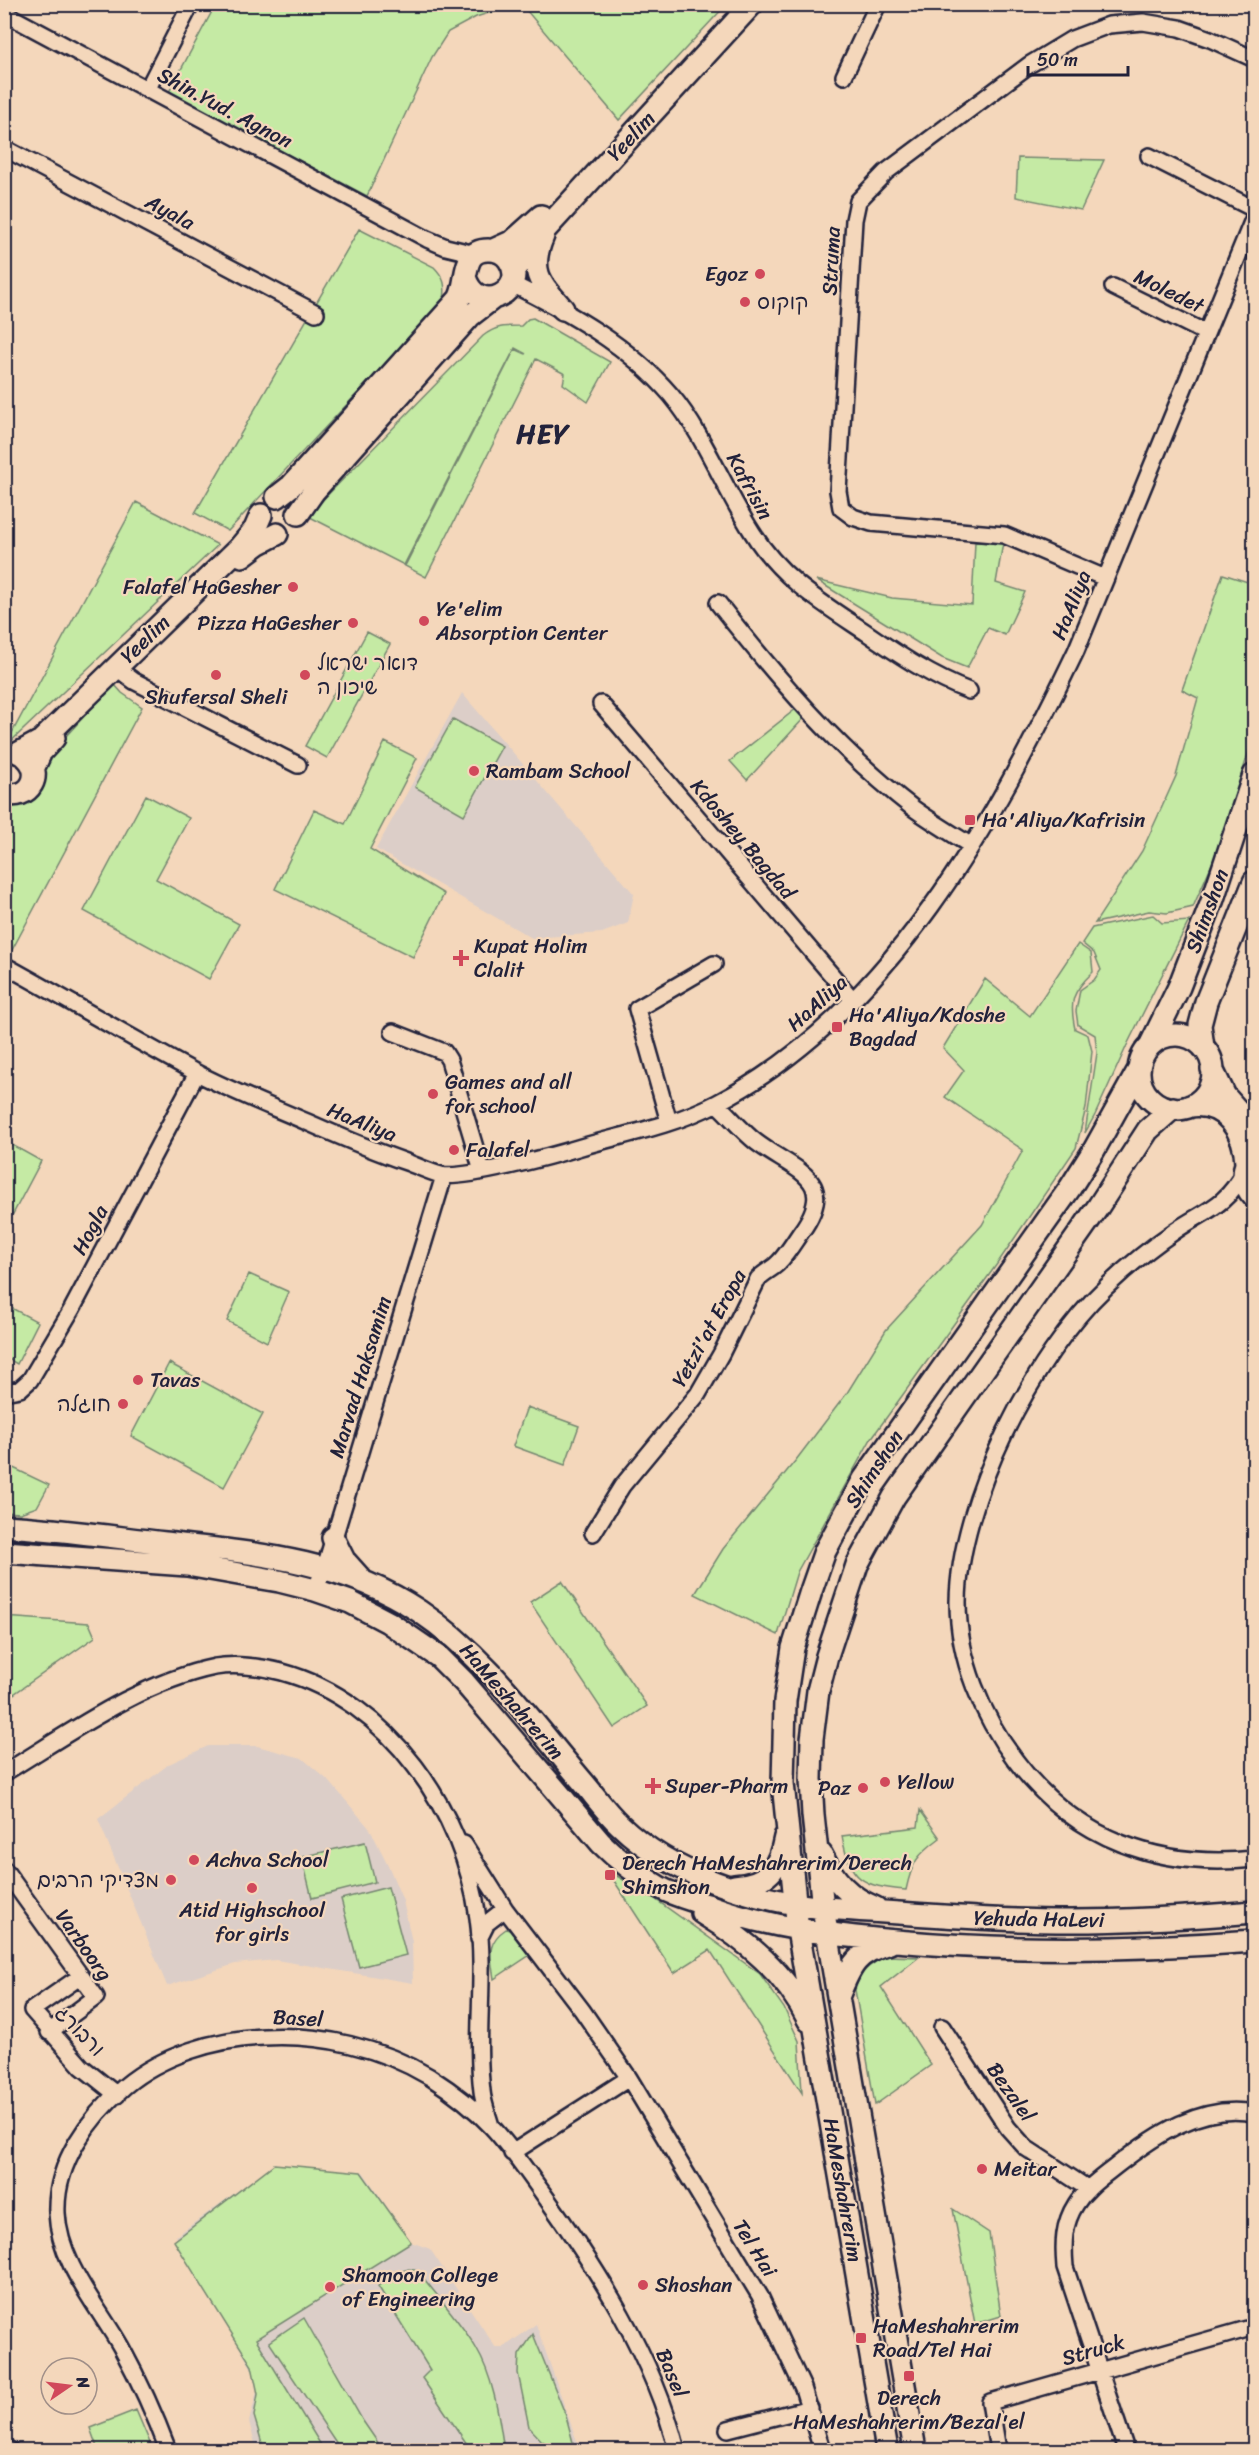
<svg xmlns="http://www.w3.org/2000/svg" width="1259" height="2455" font-family="Sriracha,'Playpen Sans Hebrew',sans-serif">
  <rect width="100%" height="100%" fill="#f4d7bb"/>
  <filter id="ink" filterUnits="userSpaceOnUse"><feTurbulence type="fractalNoise" baseFrequency=".0167" numOctaves="2"/><feDisplacementMap in="SourceGraphic" scale="12" xChannelSelector="R" yChannelSelector="G"/><feConvolveMatrix kernelMatrix="1 2 1 2 8 2 1 2 1" color-interpolation-filters="sRGB"/></filter>
  <g filter="url(#ink)">
    <!-- built -->
    <path fill="#dccec8" d="M 462,693 L 634,894 L 628,923 L 602,933 L 532,938 L 376,849 Z
      M 208,1746 L 257,1746 L 302,1758 L 330,1782 L 370,1829 L 388,1865 L 403,1901 L 412,1942 L 413,1983 L 276,1960 L 235,1964 L 167,1986 L 98,1819 L 169,1764 Z
      M 272,2166 L 363,2172 L 411,2242 L 430,2249 L 496,2348 L 503,2348 L 536,2324 L 580,2450 L 257,2450 L 249,2422 L 257,2391 L 253,2371 L 176,2236 Z"/>
    <!-- green -->
    <path fill="#c5eaa4" stroke="#748670" stroke-width="1.5" d="M 216,4 L 726,4 L 726,5 L 619,120 L 527,11 L 513,5 L 476,17 L 448,32 L 432,57 L 367,196 L 169,92 Z
      M 1018,158 L 1104,160 L 1081,210 L 1016,197 Z
      M 359,229 L 434,267 C 445,278 446,286 444,301 L 228,531 L 195,513 Z
      M 533,318 L 610,362 L 588,402 L 563,384 L 565,374 L 536,359 L 426,577 L 405,566 L 515,349 L 526,354 L 515,348 L 404,565 L 310,517 L 311,512 L 483,336 C 496,326 504,326 521,326 L 528,319 Z
      M 136,502 L 218,545 L 5,747 L 5,746 Z
      M 975,542 L 1003,543 L 996,583 L 1025,592 L 1005,635 L 988,628 L 967,668 L 942,658 L 816,580 L 892,598 L 972,605 Z
      M 1223,574 L 1254,584 L 1254,735 L 1218,850 L 1193,907 L 1167,913 L 1149,911 L 1095,923 L 1142,851 L 1176,776 L 1198,698 L 1182,690 Z
      M 367,632 L 390,644 L 327,758 L 305,746 Z
      M 114,684 L 122,693 L 142,707 L 12,950 L 5,946 L 4,803 Z
      M 797,708 L 805,717 L 747,780 L 730,761 Z
      M 453,719 L 502,746 L 464,815 L 415,787 Z
      M 385,742 L 417,758 L 370,849 L 444,894 L 413,957 L 275,889 L 314,810 L 345,824 Z
      M 146,795 L 189,818 L 156,879 L 239,924 L 209,979 L 84,911 Z
      M 1153,915 L 1162,923 L 1189,921 L 1128,1043 L 1095,1115 L 1085,1133 L 1097,1053 L 1095,1035 L 1078,1025 L 1076,1011 L 1080,990 L 1094,980 L 1101,970 L 1094,953 L 1082,943 L 1092,928 Z
      M 1078,944 L 1091,953 L 1093,972 C 1072,992 1069,1001 1075,1029 L 1088,1035 L 1092,1051 L 1086,1108 L 1076,1148 L 997,1264 L 871,1439 L 797,1572 L 778,1635 L 695,1594 L 723,1549 L 796,1460 L 847,1393 L 886,1330 L 982,1225 L 1023,1150 L 945,1097 L 964,1070 L 943,1048 L 985,979 L 1030,1016 Z
      M 5,1141 L 41,1161 L 13,1214 L 5,1210 Z
      M 249,1274 L 289,1292 L 267,1342 L 227,1321 Z
      M 4,1304 L 38,1322 L 17,1364 L 5,1357 Z
      M 169,1363 L 263,1414 L 224,1487 L 131,1436 Z
      M 527,1407 L 579,1426 L 565,1465 L 513,1446 Z
      M 5,1464 L 49,1485 L 37,1507 L 20,1513 L 5,1512 Z
      M 562,1581 L 647,1706 L 614,1728 L 530,1602 Z
      M 4,1617 L 89,1623 L 95,1637 L 5,1700 Z
      M 920,1810 L 940,1838 C 917,1855 912,1862 906,1890 C 862,1886 850,1881 842,1836 L 918,1827 Z
      M 365,1842 L 375,1882 L 312,1898 L 302,1857 Z
      M 607,1870 L 652,1897 L 760,1974 L 784,2008 L 799,2041 L 802,2093 L 710,1950 L 674,1973 Z
      M 388,1887 L 406,1955 L 359,1967 L 341,1899 Z
      M 506,1929 L 516,1932 L 530,1955 L 494,1979 C 491,1957 485,1943 506,1929 Z
      M 886,1956 L 919,1957 L 881,1987 L 931,2065 L 875,2105 L 855,1990 C 859,1972 870,1964 886,1956 Z
      M 274,2164 L 361,2172 L 411,2242 L 256,2339 L 324,2450 L 264,2450 L 254,2416 L 258,2394 L 252,2366 L 174,2241 Z
      M 953,2209 L 989,2233 L 1001,2316 L 975,2324 Z
      M 409,2269 L 418,2271 C 436,2295 461,2322 476,2348 C 494,2378 499,2417 504,2450 L 471,2450 L 422,2378 L 430,2370 L 378,2286 L 399,2272 Z
      M 304,2318 L 363,2421 L 383,2450 L 341,2450 L 269,2342 Z
      M 533,2334 L 566,2416 L 575,2450 L 556,2450 L 542,2441 L 529,2427 L 518,2373 L 519,2355 Z
      M 136,2410 L 153,2450 L 98,2450 L 90,2428 Z"/>
    <g fill="none" stroke-linecap="round" stroke-linejoin="round">
      <!-- street casing -->
      <g stroke="#22223b" stroke-width="20">
        <path id="street" d="M 4,13 L 427,239 L 446,247 L 475,254
          M 844,76 L 878,4
          M 147,90 L 191,4
          M 4,148 L 316,313
          M 1149,156 L 1254,209
          M 512,284 C 570,313 628,345 671,395 C 705,436 723,487 752,532 C 781,579 822,603 867,633 C 899,655 932,677 969,691
          M 1113,287 L 1206,333
          M 1105,578 L 1004,535 L 871,523 L 853,517 L 841,508 L 838,491 L 840,458 L 854,220 L 858,201 L 886,172 L 1029,65 L 1072,39 L 1109,25 L 1143,22 L 1179,28 L 1210,39 L 1254,59
          M 718,603 C 776,677 838,750 913,808 C 931,821 951,833 970,845
          M 122,672 L 134,681 L 298,765
          M 601,704 L 853,1000
          M 4,965 C 68,1000 131,1038 195,1072 C 231,1091 270,1106 307,1122 C 341,1137 374,1151 409,1163 C 419,1167 430,1172 441,1175 C 463,1180 555,1155 581,1147 C 626,1134 675,1125 717,1103 C 890,1013 995,820 1076,651 L 1254,217
          M 393,1032 L 444,1052 L 449,1060 L 482,1171
          M 669,1122 L 637,1009 L 714,964
          M 1244,1172 C 1225,1208 1205,1210 1175,1231 C 1150,1248 1127,1267 1106,1287 C 1033,1356 959,1501 958,1602 C 958,1659 982,1716 1016,1761 C 1075,1840 1159,1869 1254,1859
          M 4,1392 L 20,1389 L 30,1380 L 72,1309 L 197,1073
          M 593,1533 L 622,1486 L 698,1394 L 721,1354 L 758,1279 C 764,1272 773,1269 779,1262 C 787,1254 794,1242 801,1232 C 840,1178 794,1171 756,1142 C 742,1131 730,1116 717,1104
          M 315,1590 L 325,1567 L 444,1176
          M 4,1773 C 70,1733 138,1683 215,1667 C 237,1663 261,1667 282,1672 C 389,1701 464,1812 478,1918 C 486,1976 475,2034 482,2091 C 483,2103 488,2115 491,2126
          M 464,1844 L 505,1909 L 582,2010 L 629,2078 L 760,2296 L 803,2388 L 822,2450
          M 4,1869 L 96,1997 L 49,2032
          M 479,1939 L 487,1923 L 505,1909
          M 81,1976 L 32,2010 L 82,2067 L 117,2095
          M 942,2027 L 1008,2128 L 1026,2148 L 1087,2188
          M 512,2153 L 629,2078
          M 728,2429 L 810,2408
          M 4,2448 L 10,2450
          M 168,2450 C 155,2415 139,2380 121,2347 C 98,2306 59,2263 57,2213 C 55,2163 89,2117 125,2086 C 162,2055 216,2039 264,2037 C 322,2034 380,2047 430,2077 C 452,2091 473,2107 491,2126 C 510,2146 526,2170 542,2192 C 598,2270 653,2356 677,2450
          M 998,2450 L 990,2402 L 1254,2327
          M 1126,2450 L 1065,2267 C 1063,2244 1063,2224 1076,2204 C 1086,2188 1101,2178 1116,2166 C 1155,2135 1202,2103 1254,2113"/>
      </g>
      <!-- secondary casing -->
      <g stroke="#22223b" stroke-width="26">
        <path id="secondary" d="M 543,236 C 528,271 540,283 563,309
          M 493,250 L 513,241 L 541,216
          M 514,270 L 533,243 L 752,4
          M 277,497 L 291,486 L 459,299 C 469,282 460,249 489,250 C 497,250 505,254 509,260 C 530,290 478,319 465,277
          M 298,514 L 314,491 L 470,316 L 492,299
          M 242,556 L 258,544 L 277,534
          M 19,753 L 41,741 L 240,547 L 255,529 L 261,515
          M 34,767 L 41,752 L 54,738
          M 4,793 C 30,802 45,773 25,756
          M1139 1072a37 37 0 1 1 74 0a37 37 0 1 1-74 0Z
          M 1151,1044 L 1179,987 L 1213,899 L 1254,775
          M 1203,1047 L 1200,1025 L 1206,1002 L 1254,882
          M 1212,1069 L 1225,1096 L 1254,1129
          M 1190,1106 C 1225,1101 1245,1132 1246,1163
          M 1253,1152 C 1241,1166 1241,1184 1254,1197
          M 4,1526 C 58,1529 112,1537 165,1543 C 254,1553 343,1560 419,1611 C 485,1655 532,1722 583,1782 C 595,1796 606,1812 620,1825 C 672,1875 753,1900 823,1908 C 906,1913 988,1921 1071,1921 C 1132,1921 1194,1917 1254,1912
          M 333,1538 L 344,1560 L 361,1579
          M 4,1552 L 187,1565 L 279,1581 L 315,1590 L 350,1602 L 388,1622 L 439,1657 L 464,1682 L 601,1843 C 618,1860 638,1875 659,1887 C 674,1896 693,1900 710,1906 C 770,1928 832,1935 896,1941 C 1016,1952 1135,1950 1254,1941
          M 821,1854 C 834,1880 848,1897 876,1908
          M 734,1886 C 768,1884 779,1869 785,1837
          M 702,1913 C 746,1940 786,1973 809,2021
          M 838,1997 C 851,1965 855,1953 890,1943
          M 887,2450 L 798,1930 L 783,1783 L 785,1701 L 793,1648 L 811,1591 L 825,1551 L 864,1479 L 1070,1188 L 1094,1150 L 1139,1069
          M 915,2450 L 823,1908 L 813,1815 L 811,1779 L 812,1739 L 818,1691 L 827,1656 L 857,1565 L 894,1497 L 1098,1207 L 1148,1130 L 1173,1108"/>
      </g>
      <!-- street -->
      <use href="#street" stroke="#f4d7bb" stroke-width="15"/>
      <!-- secondary -->
      <use href="#secondary" stroke="#f4d7bb" stroke-width="21"/>
    </g>
  </g>
  <!-- markers -->
  <g fill="#d1495b" stroke="#f4d7bb" stroke-width="2">
    <circle cx="760" cy="274" r="6"/>
    <circle cx="745" cy="302" r="6"/>
    <circle cx="293" cy="587" r="6"/>
    <circle cx="424" cy="621" r="6"/>
    <circle cx="353" cy="623" r="6"/>
    <circle cx="216" cy="675" r="6"/>
    <circle cx="305" cy="675" r="6"/>
    <circle cx="474" cy="771" r="6"/>
    <rect x="964" y="814" width="12" height="12" rx="3"/>
    <path d="M458 949h6v6h6v6h-6v6h-6v-6h-6v-6h6z"/>
    <rect x="831" y="1021" width="12" height="12" rx="3"/>
    <circle cx="433" cy="1094" r="6"/>
    <circle cx="454" cy="1150" r="6"/>
    <circle cx="138" cy="1380" r="6"/>
    <circle cx="123" cy="1404" r="6"/>
    <circle cx="885" cy="1782" r="6"/>
    <path d="M650 1777h6v6h6v6h-6v6h-6v-6h-6v-6h6z"/>
    <circle cx="863" cy="1788" r="6"/>
    <circle cx="194" cy="1860" r="6"/>
    <rect x="604" y="1869" width="12" height="12" rx="3"/>
    <circle cx="171" cy="1880" r="6"/>
    <circle cx="252" cy="1888" r="6"/>
    <circle cx="982" cy="2169" r="6"/>
    <circle cx="643" cy="2285" r="6"/>
    <circle cx="330" cy="2287" r="6"/>
    <rect x="855" y="2332" width="12" height="12" rx="3"/>
    <rect x="903" y="2370" width="12" height="12" rx="3"/>
  </g>
  <g text-anchor="middle" stroke-width="4.5" stroke-linejoin="round" paint-order="stroke">
    <!-- street labels -->
    <g font-size="21" fill="#22223b" stroke="#f4d7bb">
      <text transform="translate(225 108) rotate(28)" y="7">Shin.Yud. Agnon</text>
      <text transform="translate(631 136) rotate(-47)" y="7">Yeelim</text>
      <text transform="translate(170 212) rotate(28)" y="7">Ayala</text>
      <text transform="translate(831 261) rotate(-87)" y="7">Struma</text>
      <text transform="translate(1169 291) rotate(26)" y="7">Moledet</text>
      <text transform="translate(750 486) rotate(61)" y="7">Kafrisin</text>
      <text transform="translate(1071 605) rotate(-68)" y="7">HaAliya</text>
      <text transform="translate(145 639) rotate(-44)" y="7">Yeelim</text>
      <text transform="translate(743 839) rotate(50)" y="7">Kdoshey Bagdad</text>
      <text transform="translate(1207 911) rotate(-70)" y="7">Shimshon</text>
      <text transform="translate(817 1003) rotate(-42)" y="7">HaAliya</text>
      <text transform="translate(362 1122) rotate(22)" y="7">HaAliya</text>
      <text transform="translate(90 1230) rotate(-62)" y="7">Hogla</text>
      <text transform="translate(709 1328) rotate(-61)" y="7">Yetzi'at Eropa</text>
      <text transform="translate(360 1377) rotate(-73)" y="7">Marvad Haksamim</text>
      <text transform="translate(874 1469) rotate(-57)" y="7">Shimshon</text>
      <text transform="translate(512 1701) rotate(49)" y="7">HaMeshahrerim</text>
      <text transform="translate(1039 1919) rotate(1)" y="7">Yehuda HaLevi</text>
      <text transform="translate(84 1945) rotate(55)" y="7">Varboorg</text>
      <text transform="translate(298 2018) rotate(3)" y="7">Basel</text>
      <text transform="translate(80 2031) rotate(46)" y="7">ורבורג</text>
      <text transform="translate(1011 2092) rotate(55)" y="7">Bezalel</text>
      <text transform="translate(843 2190) rotate(80)" y="7">HaMeshahrerim</text>
      <text transform="translate(755 2248) rotate(58)" y="7">Tel Hai</text>
      <text transform="translate(1093 2350) rotate(-16)" y="7">Struck</text>
      <text transform="translate(672 2373) rotate(67)" y="7">Basel</text>
    </g>
    <!-- poi labels -->
    <g font-size="21" fill="#22223b" stroke="#f4d7bb" text-anchor="start">
      <text x="748" y="281" text-anchor="end">Egoz</text>
      <text x="757" y="309">קוקוס</text>
      <text x="281" y="594" text-anchor="end">Falafel HaGesher</text>
      <text x="436" y="616">Ye'elim<tspan x="436" dy="24">Absorption Center</tspan></text>
      <text x="341" y="630" text-anchor="end">Pizza HaGesher</text>
      <text x="317" y="670">דואר ישראל<tspan x="317" dy="24">שיכון ה</tspan></text>
      <text x="216" y="704" text-anchor="middle">Shufersal Sheli</text>
      <text x="486" y="778">Rambam School</text>
      <text x="982" y="827">Ha'Aliya/Kafrisin</text>
      <text x="474" y="953">Kupat Holim<tspan x="474" dy="24">Clalit</tspan></text>
      <text x="849" y="1022">Ha'Aliya/Kdoshe<tspan x="849" dy="24">Bagdad</tspan></text>
      <text x="445" y="1089">Games and all<tspan x="445" dy="24">for school</tspan></text>
      <text x="466" y="1157">Falafel</text>
      <text x="150" y="1387">Tavas</text>
      <text x="111" y="1411" text-anchor="end">חוגלה</text>
      <text x="897" y="1789">Yellow</text>
      <text x="665" y="1793">Super-Pharm</text>
      <text x="851" y="1795" text-anchor="end">Paz</text>
      <text x="206" y="1867">Achva School</text>
      <text x="622" y="1870">Derech HaMeshahrerim/Derech<tspan x="622" dy="24">Shimshon</tspan></text>
      <text x="159" y="1887" text-anchor="end">מצדיקי הרבים</text>
      <text x="252" y="1917" text-anchor="middle">Atid Highschool<tspan x="252" dy="24">for girls</tspan></text>
      <text x="994" y="2176">Meitar</text>
      <text x="342" y="2282">Shamoon College<tspan x="342" dy="24">of Engineering</tspan></text>
      <text x="655" y="2292">Shoshan</text>
      <text x="873" y="2333">HaMeshahrerim<tspan x="873" dy="24">Road/Tel Hai</tspan></text>
      <text x="909" y="2405" text-anchor="middle">Derech<tspan x="909" dy="24">HaMeshahrerim/Bezal'el</tspan></text>
    </g>
    <!-- district labels -->
    <g font-size="27" font-weight="bold" letter-spacing="1.5" fill="#22223b" stroke="#f4d7bb">
      <text x="543" y="443">HEY</text>
    </g>
  </g>
  <!-- margin -->
  <rect width="1259" height="2455" fill="none" stroke="#f4d7bb" stroke-width="24"/>
  <rect x="12" y="12" width="1235" height="2431" fill="none" stroke="#22223b" stroke-width="2" filter="url(#ink)"/>
  <!-- north arrow -->
  <g transform="translate(69 2386) rotate(76)"><circle r="28" fill="#f4d7bb" stroke="#a08f88" stroke-width="1.5"/>
  <path d="M0-4.5L10 22L0 15L-10 22Z" fill="#d1495b"/>
  <text y="-9" font-size="16" font-weight="bold" text-anchor="middle" fill="#22223b">N</text>
  </g>
  <!-- scale -->
  <path d="M1028 66v9h100v-9" fill="none" stroke="#22223b" stroke-width="3"/>
  <text x="1037" y="66" font-size="18" fill="#22223b" stroke="#f4d7bb" stroke-width="4.5" paint-order="stroke">50 m</text>
</svg>
